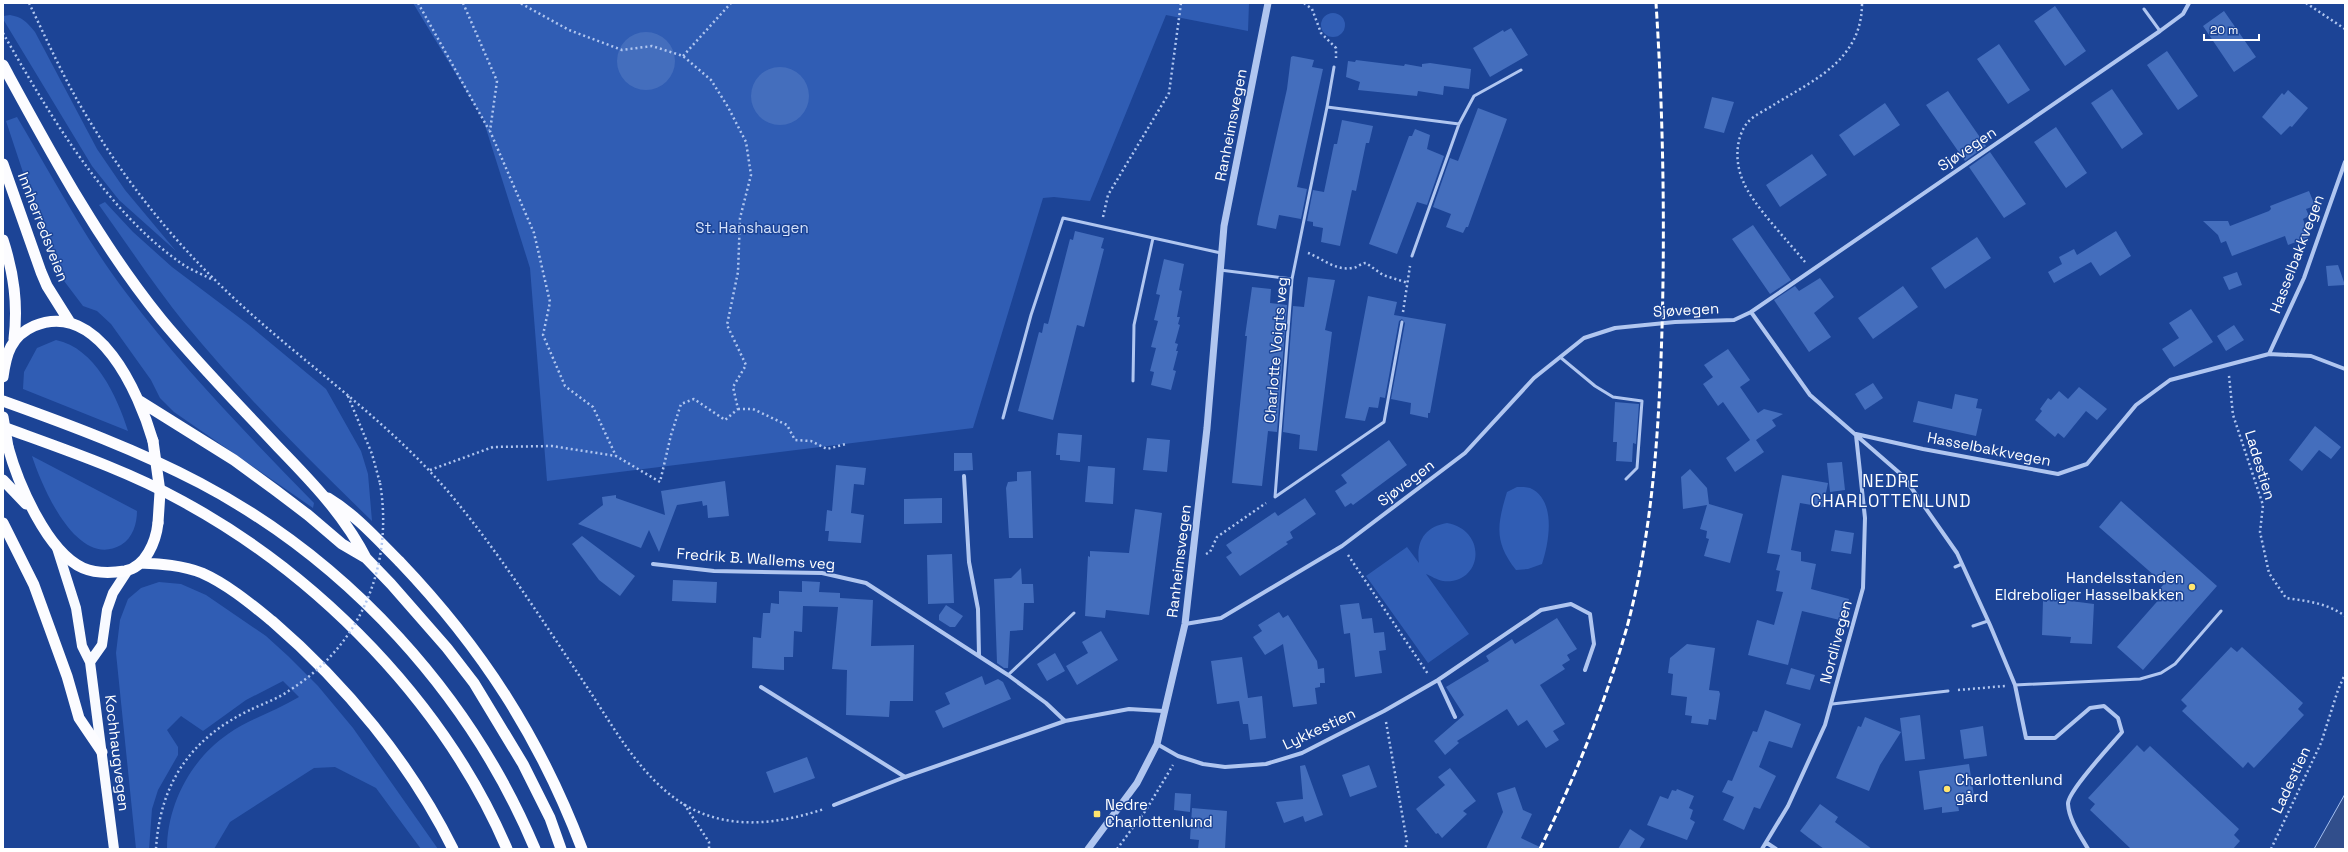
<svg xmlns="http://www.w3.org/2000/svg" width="2348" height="852" font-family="'Space Grotesk',sans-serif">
  <rect width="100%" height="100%" fill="#1c4496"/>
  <!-- green -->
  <path fill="#305db4" d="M 413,3 L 1249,3 L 1248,31 L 1166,15 L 1090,201 L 1054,197 L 1043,198 L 973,428 L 547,481 L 530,268 L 483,119 Z
    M1321 25a12 12 0 1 1 24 0a12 12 0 1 1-24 0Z
    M 10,15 C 22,17 27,22 35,32 L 97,149 L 125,190 L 176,251 L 119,200 L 92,166 L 3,19 L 3,16 Z
    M 17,117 C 52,176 85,239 127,294 C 183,369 249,436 314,503 L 313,508 L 174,412 L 160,398 L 151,380 L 111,324 L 97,311 L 83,306 L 55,269 L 6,121 Z
    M 105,202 L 133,232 L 172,267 L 249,325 L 326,389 L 361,451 L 368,474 L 372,521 C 307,458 244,395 186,325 C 155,287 128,245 99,205 Z
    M 56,340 C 95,348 117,396 128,431 L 23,389 L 24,372 L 37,348 Z
    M 32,456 L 137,511 C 137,523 133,538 121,545 C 77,570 42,487 32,456 Z
    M 1517,487 C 1521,487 1527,487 1530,488 C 1557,500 1549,543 1542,564 L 1528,569 L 1516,570 C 1494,542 1497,525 1507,492 Z
    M 1447,523 C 1489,531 1482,585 1443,581 C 1437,580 1431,576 1426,574 L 1469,634 L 1428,663 L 1366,576 L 1407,547 L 1419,563 C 1416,542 1424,527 1447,523 Z
    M 159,582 L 181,584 L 206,595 L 266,636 L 288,656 L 318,686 L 353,728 L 438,849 L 421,849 L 376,788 L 335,767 L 314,768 L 230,822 L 214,849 L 167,849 C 167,805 191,759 228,734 C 249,719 276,711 299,697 L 283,681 L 246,700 L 203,731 L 181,716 L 167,730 L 178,747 L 178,755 L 158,790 L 152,809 L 149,849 L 136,849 L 116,653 L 120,620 L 128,599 L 141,588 Z"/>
  <!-- water -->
  <path fill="#314e8b" stroke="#a3bff1" d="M 2345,794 L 2345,849 L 2314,849 Z"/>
  <!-- building -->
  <path fill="#446ebd" d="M 2055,6 L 2086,51 L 2065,66 L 2034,21 Z
    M 2224,11 L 2256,57 L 2234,72 L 2203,26 Z
    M 1511,28 L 1528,55 L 1490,77 L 1473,48 L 1503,30 L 1504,32 Z
    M617 61a29 29 0 1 1 58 0a29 29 0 1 1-58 0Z
    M 1999,44 L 2030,90 L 2008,104 L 1977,59 Z
    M 2167,51 L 2198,96 L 2178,110 L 2147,65 Z
    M 1293,56 L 1314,60 L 1312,67 L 1323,69 L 1297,187 L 1307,189 L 1301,219 L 1279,215 L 1276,229 L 1257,225 L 1258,218 L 1287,89 L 1291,57 Z
    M 1356,60 L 1404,66 L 1405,64 L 1422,67 L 1422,64 L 1430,63 L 1471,69 L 1469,89 L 1444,86 L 1443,95 L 1418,91 L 1417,96 L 1358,90 L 1360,82 L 1346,77 L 1348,61 L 1355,62 Z
    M751 96a29 29 0 1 1 58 0a29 29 0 1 1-58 0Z
    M 2112,89 L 2143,134 L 2122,149 L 2091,103 Z
    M 2288,90 L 2308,108 L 2292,127 L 2290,126 L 2281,135 L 2262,117 L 2282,93 L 2284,95 Z
    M 1948,91 L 1986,146 L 1965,161 L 1926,105 Z
    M 1712,97 L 1734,102 L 1724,133 L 1704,128 Z
    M 1885,103 L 1900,125 L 1854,156 L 1839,135 Z
    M 1478,108 L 1507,119 L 1468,227 L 1466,227 L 1463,233 L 1446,227 L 1451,214 L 1433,207 L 1450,158 L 1458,161 Z
    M 1342,120 L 1373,126 L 1369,143 L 1366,143 L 1356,191 L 1352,190 L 1340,246 L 1321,242 L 1323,228 L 1313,226 L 1313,222 L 1307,221 L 1313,190 L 1324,192 L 1334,144 L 1337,144 Z
    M 2056,127 L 2087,173 L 2066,188 L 2034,142 Z
    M 1415,129 L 1430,135 L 1427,149 L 1444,156 L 1427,205 L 1417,202 L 1397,254 L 1369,244 L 1409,136 L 1412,136 Z
    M 1990,152 L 2026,204 L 2004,218 L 1969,167 Z
    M 1812,154 L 1827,175 L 1780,207 L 1766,185 Z
    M 2309,191 L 2315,206 L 2306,209 L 2309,216 L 2303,219 L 2309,237 L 2288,245 L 2285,236 L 2232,256 L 2226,241 L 2221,243 L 2218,235 L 2203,221 L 2228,221 L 2230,226 L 2269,211 L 2271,209 L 2270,206 Z
    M 1753,225 L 1791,280 L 1770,294 L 1732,239 Z
    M 1075,231 L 1104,238 L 1101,248 L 1104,249 L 1084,327 L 1077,325 L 1053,420 L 1018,411 L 1039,332 L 1042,333 L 1044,323 L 1048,324 L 1070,239 L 1073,240 Z
    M 2116,231 L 2131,256 L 2100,276 L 2091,262 L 2054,283 L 2048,272 L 2062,264 L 2059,257 L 2074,249 L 2077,255 Z
    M 1977,237 L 1991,258 L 1945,289 L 1931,268 Z
    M 1164,259 L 1184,264 L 1179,290 L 1182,291 L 1177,317 L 1180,317 L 1178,324 L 1180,325 L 1175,343 L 1178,344 L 1176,351 L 1178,351 L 1173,370 L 1176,371 L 1171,390 L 1151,385 L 1154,372 L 1150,371 L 1156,348 L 1151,347 L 1158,321 L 1154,320 L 1160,295 L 1156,294 Z
    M 2338,265 L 2345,285 L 2328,286 L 2326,266 Z
    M 2237,272 L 2242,285 L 2229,290 L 2223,277 Z
    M 1308,277 L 1335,280 L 1325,330 L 1332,332 L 1317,451 L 1299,449 L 1300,435 L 1283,432 L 1293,306 L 1304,307 Z
    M 1820,278 L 1834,297 L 1814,313 L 1831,337 L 1809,352 L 1774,300 L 1795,286 L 1799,291 Z
    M 1903,286 L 1918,307 L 1873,339 L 1858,318 Z
    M 1252,287 L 1271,289 L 1270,303 L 1287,305 L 1277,432 L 1268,431 L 1262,486 L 1232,483 L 1247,336 L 1245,336 Z
    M 1368,296 L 1397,302 L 1394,315 L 1446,324 L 1430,413 L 1428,413 L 1428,418 L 1410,414 L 1411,403 L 1391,399 L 1405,323 L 1402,319 L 1399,321 L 1385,398 L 1380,397 L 1378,408 L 1369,407 L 1365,421 L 1345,418 Z
    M 2191,309 L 2213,342 L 2174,367 L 2162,349 L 2179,338 L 2169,323 Z
    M 2234,325 L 2244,340 L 2226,351 L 2217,336 Z
    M 1728,349 L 1750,380 L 1740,387 L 1758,413 L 1764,409 L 1783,414 L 1772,420 L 1776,426 L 1756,440 L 1764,452 L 1735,472 L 1726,458 L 1750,440 L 1723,402 L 1718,406 L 1703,384 L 1713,377 L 1704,365 Z
    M 1873,383 L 1883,398 L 1865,410 L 1855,394 Z
    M 2079,387 L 2107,409 L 2097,420 L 2086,411 L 2064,438 L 2058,433 L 2055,437 L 2035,420 L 2042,411 L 2040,409 L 2048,398 L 2051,400 L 2059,391 L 2068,399 Z
    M 1955,394 L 1978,399 L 1976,408 L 1982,409 L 1976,436 L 1913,422 L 1918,401 L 1952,409 Z
    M 1615,402 L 1639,404 L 1636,444 L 1633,443 L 1632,462 L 1616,461 L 1617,442 L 1613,442 Z
    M 2315,426 L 2341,447 L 2331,459 L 2319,450 L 2302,471 L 2289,460 Z
    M 1058,433 L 1082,435 L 1080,462 L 1060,460 L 1060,455 L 1056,455 Z
    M 1147,438 L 1170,440 L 1167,472 L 1143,470 Z
    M 1389,440 L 1407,465 L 1353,505 L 1351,503 L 1345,507 L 1335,491 L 1347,483 L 1341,475 Z
    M 954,453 L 972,453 L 973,470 L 954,471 Z
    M 1842,462 L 1845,490 L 1830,492 L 1827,463 Z
    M 836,465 L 866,468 L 864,485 L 854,484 L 851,513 L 864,515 L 861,543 L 828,541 L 829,531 L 825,531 L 827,510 L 832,511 Z
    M 1088,466 L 1115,468 L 1113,504 L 1085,502 Z
    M 1690,469 L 1707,488 L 1709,504 L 1743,514 L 1730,563 L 1704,556 L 1709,539 L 1706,538 L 1707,531 L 1700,529 L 1707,505 L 1683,509 L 1681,477 Z
    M 1031,471 L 1033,538 L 1009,538 L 1006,488 L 1008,482 L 1017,481 L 1017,472 Z
    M 1782,475 L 1828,483 L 1823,507 L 1800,503 L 1791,550 L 1801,552 L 1801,561 L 1816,564 L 1811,589 L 1849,599 L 1844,621 L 1802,611 L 1788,665 L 1748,655 L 1757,620 L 1774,625 L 1783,592 L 1776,591 L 1780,571 L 1776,570 L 1780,555 L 1767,553 Z
    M 725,481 L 729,516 L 708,518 L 707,505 L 703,506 L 702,501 L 677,505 L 659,552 L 649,530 L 641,548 L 578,524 L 603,505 L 602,497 L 616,495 L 616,498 L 665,515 L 661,491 Z
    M 942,498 L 942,523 L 904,524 L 904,499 Z
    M 1305,498 L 1316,514 L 1290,532 L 1293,538 L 1286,542 L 1288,544 L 1240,576 L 1226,557 L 1232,553 L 1226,545 L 1275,512 L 1278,516 Z
    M 2121,501 L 2217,586 L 2143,670 L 2117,647 L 2162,596 L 2157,592 L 2164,584 L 2099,527 Z
    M 1135,509 L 1162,513 L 1149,615 L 1106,610 L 1105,618 L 1085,616 L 1088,556 L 1090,557 L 1090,551 L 1129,553 Z
    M 1835,530 L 1854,533 L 1851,554 L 1831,551 Z
    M 582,536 L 635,576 L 620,596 L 599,580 L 572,544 Z
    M 952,554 L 954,603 L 928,604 L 927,555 Z
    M 1021,568 L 1022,584 L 1033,584 L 1034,603 L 1024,603 L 1023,630 L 1010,631 L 1008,668 L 1004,668 L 997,663 L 994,579 L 1011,578 Z
    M 673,580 L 717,582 L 716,603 L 672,601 Z
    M 802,581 L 820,582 L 819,592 L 840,593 L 840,598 L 873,600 L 871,646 L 914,645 L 913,701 L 890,701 L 889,717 L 846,715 L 847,670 L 832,669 L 838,607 L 803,606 L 802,632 L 794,631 L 793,657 L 784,657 L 784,670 L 752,668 L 753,637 L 761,638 L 763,613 L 770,613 L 771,603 L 779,604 L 779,591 L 802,592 Z
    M 2047,594 L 2064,595 L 2063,600 L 2094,604 L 2092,644 L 2070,643 L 2071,637 L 2042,635 L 2043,601 L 2047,602 Z
    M 1359,603 L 1362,619 L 1372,618 L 1374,633 L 1384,632 L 1386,650 L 1379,651 L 1382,673 L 1355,677 L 1350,633 L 1344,634 L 1340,605 Z
    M 946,605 L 963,616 L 955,627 L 950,627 L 939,620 L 939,615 Z
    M 1279,612 L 1283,618 L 1288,615 L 1317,661 L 1318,669 L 1324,668 L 1325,683 L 1320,683 L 1320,687 L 1315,688 L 1317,704 L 1293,707 L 1283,644 L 1265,655 L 1253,637 L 1262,631 L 1258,625 Z
    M 1557,618 L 1577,649 L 1567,655 L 1570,660 L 1562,665 L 1565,669 L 1540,685 L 1565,724 L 1553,731 L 1559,740 L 1546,748 L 1527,720 L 1518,726 L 1507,709 L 1457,741 L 1459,743 L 1445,755 L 1434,741 L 1464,715 L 1446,687 L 1489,661 L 1486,656 L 1512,639 L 1515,644 Z
    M 1101,631 L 1118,660 L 1077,685 L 1066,666 L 1088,653 L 1082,642 Z
    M 1687,644 L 1715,648 L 1709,690 L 1719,691 L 1720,694 L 1716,720 L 1709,719 L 1708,725 L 1691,723 L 1692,716 L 1685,715 L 1687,697 L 1671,695 L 1673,674 L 1668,673 L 1670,658 Z
    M 2231,647 L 2237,652 L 2242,647 L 2303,703 L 2298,709 L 2304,715 L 2254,768 L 2248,762 L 2243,768 L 2182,711 L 2187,706 L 2181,700 Z
    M 1055,653 L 1065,671 L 1047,681 L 1037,664 Z
    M 1242,657 L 1248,698 L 1262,696 L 1266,738 L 1250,740 L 1248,724 L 1243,724 L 1239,701 L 1217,704 L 1211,661 Z
    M 1791,668 L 1815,675 L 1810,690 L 1786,684 Z
    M 982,676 L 985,685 L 998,679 L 1003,682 L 1011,699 L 943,728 L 935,711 L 950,704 L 945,693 Z
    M 1765,710 L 1801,724 L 1792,748 L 1769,741 L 1759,767 L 1776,776 L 1760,809 L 1754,807 L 1744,830 L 1723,820 L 1734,797 L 1722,792 L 1728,780 L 1732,781 L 1753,731 L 1757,732 Z
    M 1920,715 L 1925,759 L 1905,761 L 1900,718 Z
    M 1865,717 L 1901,732 L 1880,765 L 1869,791 L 1836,778 L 1858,726 L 1861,727 Z
    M 1983,726 L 1987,756 L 1964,759 L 1960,730 Z
    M 2137,745 L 2144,752 L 2150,746 L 2239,829 L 2234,835 L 2240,841 L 2233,849 L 2131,849 L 2090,810 L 2095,804 L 2088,798 Z
    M 807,757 L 815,778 L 774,793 L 766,772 Z
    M 1969,764 L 1975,802 L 1958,805 L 1959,811 L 1942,813 L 1942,807 L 1924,810 L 1919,771 Z
    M 1305,765 L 1323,815 L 1305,822 L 1303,816 L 1284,823 L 1276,802 L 1303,799 L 1300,766 Z
    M 1369,765 L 1377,787 L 1350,797 L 1342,775 Z
    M 1450,768 L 1476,801 L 1463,811 L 1467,814 L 1442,838 L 1438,833 L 1436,834 L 1416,809 L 1445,785 L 1438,777 Z
    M 1515,787 L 1523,810 L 1532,814 L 1521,838 L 1544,849 L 1486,849 L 1503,812 L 1497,793 Z
    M 1677,789 L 1694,796 L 1689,808 L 1693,810 L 1690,819 L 1695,822 L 1687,840 L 1647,825 L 1660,796 L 1668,799 L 1672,790 L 1676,791 Z
    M 1175,793 L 1191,794 L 1190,812 L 1174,810 Z
    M 1820,804 L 1838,817 L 1835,822 L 1872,849 L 1824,849 L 1809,838 L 1800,831 Z
    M 1192,808 L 1227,811 L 1225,849 L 1198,849 L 1199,840 L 1190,839 Z
    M 1630,829 L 1645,839 L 1639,849 L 1618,849 Z"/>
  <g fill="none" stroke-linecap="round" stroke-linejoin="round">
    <!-- path -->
    <path stroke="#b0c6f0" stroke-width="2.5" stroke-dasharray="2 3" stroke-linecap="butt" d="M 29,3 C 47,40 64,79 86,115 C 121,174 165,231 214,279 C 294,359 389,417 460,506 C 506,563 546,626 587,687 C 614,728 639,774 680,802 C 725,831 776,825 824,809
      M 418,3 L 489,130
      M 463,3 L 497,81 L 490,131 L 534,233 L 550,302 L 543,335 L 565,386 L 593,407 L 616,456 L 660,482 L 671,435 L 681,404 L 694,399 L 725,420 L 738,409 L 733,387 L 746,365 L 727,325 L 738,272 L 740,218 L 751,175 L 746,142 L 728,107 L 711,80 L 683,56 L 652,46 L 622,50 L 569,30 L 520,3
      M 1304,3 L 1312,9 L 1321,33 L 1336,48 L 1336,58
      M 2306,3 L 2345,29
      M 3,33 C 48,112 103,207 178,261 C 188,269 202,274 213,280
      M 683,56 L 731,3
      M 1103,217 L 1108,195 L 1169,93 L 1181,3
      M 1308,253 C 1322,258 1335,271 1352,268 C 1357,268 1361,263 1366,263 L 1383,275 L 1408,283
      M 1805,262 C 1788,241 1752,204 1743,181 C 1735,163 1735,139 1747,123 C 1754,115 1766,110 1775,104 C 1816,79 1862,59 1862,3
      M 1403,312 L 1410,266
      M 2229,376 L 2233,415 L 2263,505 L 2260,532 L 2269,573 L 2286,598 C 2307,601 2327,603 2345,616
      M 348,396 L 372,454 L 380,483
      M 738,409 L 753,409 L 787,425 L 795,440 L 811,441 L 827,449 L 846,444
      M 430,470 L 493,447 L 552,446 L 616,456
      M 1206,554 L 1210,552 L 1217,537 L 1266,503
      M 1348,555 L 1428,674
      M 1958,690 L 2005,686
      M 1386,722 L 1407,842 L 1405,849
      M 684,804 L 709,842 L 709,849
      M 156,849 C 160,782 192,737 252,709
      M 1117,849 L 1146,810 L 1173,765
      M 2271,849 L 2321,743 L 2338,690 L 2345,674"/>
    <!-- service -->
    <path stroke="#b0c6f0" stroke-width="3" d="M 2144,9 L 2160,31
      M 1327,107 L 1334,67
      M 1459,124 L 1474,96 L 1521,70
      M 1220,270 L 1292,279
      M 1402,322 L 1384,422 L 1275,497 L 1292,279 L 1327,107 L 1459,124 L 1412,256
      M 1560,357 L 1595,386 L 1613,397 L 1642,401 L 1637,468 L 1626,479
      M 1133,381 L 1134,325 L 1153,238
      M 1003,418 L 1031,315 L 1063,218 L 1221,253
      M 1955,567 L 1962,564
      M 1973,626 L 1988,621
      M 1008,675 L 1074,613
      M 2015,685 L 2140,679 L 2161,673 L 2175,664 L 2221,611
      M 1832,704 L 1948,691"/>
    <!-- minor -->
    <path stroke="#b0c6f0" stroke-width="4" d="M 1751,312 L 1810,395 L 1903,476 L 1957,553 L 1990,625 L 2015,685 L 2026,738 L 2055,738 L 2090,708 L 2104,706 L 2118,718 L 2122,732 C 2112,744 2067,792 2068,804 C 2069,820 2080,835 2088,849
      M 2269,354 L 2311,356 L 2345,369
      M 1856,434 L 1923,449 L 2058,474 L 2087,464 L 2136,405 L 2170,380 L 2269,354 L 2304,278 L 2345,162
      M 964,476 L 969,562 L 978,609 L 979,655
      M 653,564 L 714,571 L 822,573 L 866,583 L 1008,675 L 1046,703 L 1065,721
      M 1185,624 L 1221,618 L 1342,546 L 1465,453 L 1534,378 L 1584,338 L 1615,328 L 1675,322 L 1734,320 L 1751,312 L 2160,31 L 2183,14 L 2189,3
      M 1438,680 L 1455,717
      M 761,687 L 905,777
      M 1157,744 L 1178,756 L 1203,764 L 1225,767 L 1266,764 L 1302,753 L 1384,711 L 1438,680 L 1541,610 L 1571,604 L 1590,614 L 1594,644 L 1585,670
      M 834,805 L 905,777 L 1065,721 L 1129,709 L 1163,711
      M 1767,843 L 1776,849
      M 1762,849 L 1788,806 L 1825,725 L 1863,588 L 1865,518 L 1856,435"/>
    <!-- tertiary -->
    <path stroke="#b0c6f0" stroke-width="7" d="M 1088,849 L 1137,783 L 1157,744 L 1185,624 L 1207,428 L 1224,226 L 1268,3"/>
    <!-- primary -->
    <path stroke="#f8faff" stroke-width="10" d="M 57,548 L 76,608 L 82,646 L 90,662 L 114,849
      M 90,662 L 102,645 L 107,610 L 113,593 L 128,570"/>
    <!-- trunk -->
    <path stroke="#fcfcff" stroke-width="11" d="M 3,65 C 51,153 98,241 161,319 C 198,364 239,405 278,447 C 311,481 344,515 366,558
      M 3,164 L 41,272 L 47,286 L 69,321
      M 3,240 C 14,274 18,304 14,339
      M 3,377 C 6,354 11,336 34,326 C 98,299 139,393 153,441
      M 138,400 L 234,460 L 275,490 L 308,515 L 342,544 L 366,558 L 391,584 L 447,648 L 474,683 L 523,764 L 550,818 L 561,849
      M 3,401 C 70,425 137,450 200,483 C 348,561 470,694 535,849
      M 3,427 C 63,449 126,470 182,501 C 320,576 445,704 507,849
      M 8,447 C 18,483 47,552 83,568 C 97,574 112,573 125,571 C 146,567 156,541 158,523
      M 3,480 L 26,504
      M 328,498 C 356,515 377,539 400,562 C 482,648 540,738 582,849
      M 3,523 L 34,585 L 67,676 L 79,718 L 102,752
      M 140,563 C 161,564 182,565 202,573 C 227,584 251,604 272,621 C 345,684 410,762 453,849"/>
    <!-- rail -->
    <path stroke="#fff" stroke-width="3" stroke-dasharray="7 3" stroke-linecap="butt" d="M 1540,849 C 1575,777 1605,704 1627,627 C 1653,530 1659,429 1662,329 C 1665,221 1663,111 1656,3"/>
    <!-- path-bridge -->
    <path stroke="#b0c6f0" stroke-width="2.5" stroke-dasharray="2 3" stroke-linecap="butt" d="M 252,709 C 265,703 279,698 290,690 C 361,645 394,565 380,483"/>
    <!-- trunk-bridge -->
    <path stroke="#fcfcff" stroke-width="11" d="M 3,417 L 8,447
      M 153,441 L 160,492 L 158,523"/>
  </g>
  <!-- markers -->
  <g fill="#ffe56e" stroke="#1c4496" stroke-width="1.5">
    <circle cx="2192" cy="587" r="4"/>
    <circle cx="1947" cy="789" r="4"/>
    <rect x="1093" y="810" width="8" height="8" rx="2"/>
  </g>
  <g text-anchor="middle" stroke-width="3" stroke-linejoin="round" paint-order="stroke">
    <!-- street labels -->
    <g font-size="15" fill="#fff" stroke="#1c4496">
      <text transform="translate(1231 125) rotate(-79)" y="5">Ranheimsvegen</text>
      <text transform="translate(1967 149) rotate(-34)" y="5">Sjøvegen</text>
      <text transform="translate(43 227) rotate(69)" y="5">Innherredsveien</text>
      <text transform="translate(2297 254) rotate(-69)" y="5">Hasselbakkvegen</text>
      <text transform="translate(1686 310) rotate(-3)" y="5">Sjøvegen</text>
      <text transform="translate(1276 350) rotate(-85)" y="5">Charlotte Voigts veg</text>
      <text transform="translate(1989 449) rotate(11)" y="5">Hasselbakkvegen</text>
      <text transform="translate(2260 465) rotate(73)" y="5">Ladestien</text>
      <text transform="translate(1406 483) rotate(-37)" y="5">Sjøvegen</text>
      <text transform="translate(756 559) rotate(4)" y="5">Fredrik B. Wallems veg</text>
      <text transform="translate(1179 561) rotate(-83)" y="5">Ranheimsvegen</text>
      <text transform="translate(1836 642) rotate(-75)" y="5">Nordlivegen</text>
      <text transform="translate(1319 729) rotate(-25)" y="5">Lykkestien</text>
      <text transform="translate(117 753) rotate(83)" y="5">Kochhaugvegen</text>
      <text transform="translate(2291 780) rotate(-65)" y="5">Ladestien</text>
    </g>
    <!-- park labels -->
    <g font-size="15" fill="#d6e3fb" stroke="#1c4496">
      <text x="752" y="233">St. Hanshaugen</text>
    </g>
    <!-- poi labels -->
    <g font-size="15" fill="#fff" stroke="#1c4496" text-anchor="start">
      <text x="2184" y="583" text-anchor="end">Handelsstanden<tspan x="2184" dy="17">Eldreboliger Hasselbakken</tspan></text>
      <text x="1955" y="785">Charlottenlund<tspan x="1955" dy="17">gård</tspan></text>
      <text x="1105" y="810">Nedre<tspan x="1105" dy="17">Charlottenlund</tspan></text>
    </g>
    <!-- quarter labels -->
    <g font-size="17" letter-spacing="1" fill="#fff" stroke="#1c4496">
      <text x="1891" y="487">NEDRE<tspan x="1891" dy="20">CHARLOTTENLUND</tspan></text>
    </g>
  </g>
  <!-- border -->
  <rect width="2348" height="852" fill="none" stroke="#ffffff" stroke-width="8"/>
  <!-- scale -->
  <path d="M2204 34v6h55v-6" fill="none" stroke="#ffffff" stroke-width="2"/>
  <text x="2210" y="34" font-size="12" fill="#ffffff" stroke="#1c4496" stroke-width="3" paint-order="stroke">20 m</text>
</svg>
